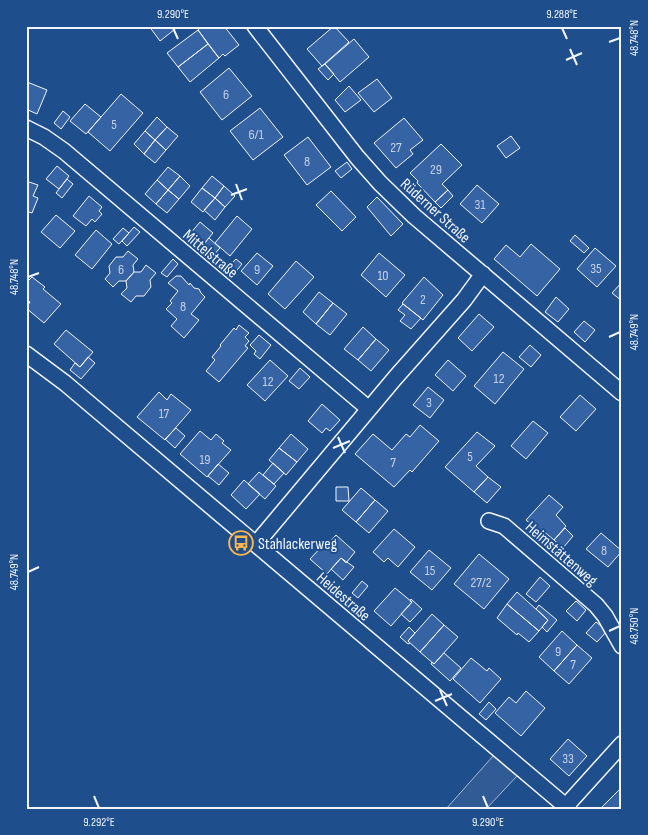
<svg xmlns="http://www.w3.org/2000/svg" width="648" height="835" font-family="'Sofia Sans Condensed',sans-serif">
  <rect width="100%" height="100%" fill="#1f4e8c"/>
  <!-- built -->
  <path fill="#305b95" stroke="#a8bbd7" d="M 494,755 L 518,775 L 486,809 L 446,809 Z"/>
  <!-- building -->
  <path fill="#3563a3" stroke="#f2f6ff" d="M 149,26 L 179,26 L 160,41 Z
    M 202,26 L 224,26 L 239,45 L 225,56 L 223,54 L 219,58 L 198,30 Z
    M 334,26 L 349,42 L 322,66 L 307,49 Z
    M 198,30 L 208,44 L 178,67 L 167,53 Z
    M 354,39 L 369,57 L 340,82 L 325,64 Z
    M 208,44 L 219,58 L 190,82 L 178,67 Z
    M 325,64 L 334,74 L 328,80 L 318,69 Z
    M 229,68 L 252,96 L 222,120 L 200,92 Z
    M 377,79 L 392,98 L 374,112 L 358,93 Z
    M 27,82 L 47,90 L 37,114 L 26,109 Z
    M 349,86 L 361,100 L 345,112 L 335,100 Z
    M 121,94 L 143,113 L 110,151 L 88,132 Z
    M 85,104 L 101,117 L 86,134 L 70,121 Z
    M 260,108 L 283,137 L 253,160 L 230,131 Z
    M 63,111 L 70,117 L 61,129 L 54,123 Z
    M 157,117 L 167,127 L 155,140 L 145,131 Z
    M 404,118 L 423,140 L 410,150 L 413,154 L 396,168 L 374,143 Z
    M 167,127 L 178,136 L 166,150 L 155,140 Z
    M 145,131 L 155,140 L 144,154 L 134,144 Z
    M 511,136 L 520,148 L 506,158 L 497,146 Z
    M 308,137 L 331,167 L 307,185 L 284,155 Z
    M 155,140 L 166,150 L 155,163 L 144,154 Z
    M 441,144 L 462,165 L 442,184 L 448,190 L 435,202 L 417,183 L 418,181 L 410,173 Z
    M 347,162 L 352,169 L 341,178 L 335,171 Z
    M 57,166 L 69,176 L 59,189 L 46,179 Z
    M 168,167 L 180,176 L 168,190 L 157,180 Z
    M 180,176 L 190,186 L 179,199 L 168,190 Z
    M 212,176 L 224,186 L 215,198 L 202,188 Z
    M 67,179 L 73,184 L 62,198 L 56,193 Z
    M 157,180 L 168,190 L 156,204 L 145,194 Z
    M 26,181 L 38,185 L 33,196 L 38,198 L 32,213 L 26,211 Z
    M 477,185 L 499,204 L 482,223 L 460,204 Z
    M 224,186 L 235,196 L 225,207 L 215,198 Z
    M 202,188 L 215,198 L 203,212 L 191,202 Z
    M 168,190 L 179,199 L 167,213 L 156,204 Z
    M 448,190 L 453,196 L 441,208 L 435,202 Z
    M 331,191 L 356,217 L 342,231 L 316,205 Z
    M 89,196 L 102,207 L 99,211 L 102,214 L 95,222 L 92,219 L 86,226 L 73,216 Z
    M 377,197 L 403,224 L 391,236 L 367,207 Z
    M 215,198 L 225,207 L 215,220 L 204,210 Z
    M 56,215 L 75,231 L 60,248 L 41,232 Z
    M 237,216 L 252,229 L 230,256 L 215,243 Z
    M 200,222 L 213,233 L 202,246 L 189,235 Z
    M 134,227 L 140,232 L 127,246 L 122,241 Z
    M 123,228 L 129,233 L 119,244 L 113,239 Z
    M 96,230 L 112,244 L 92,269 L 75,255 Z
    M 575,235 L 589,248 L 584,253 L 570,241 Z
    M 209,238 L 220,248 L 210,259 L 198,250 Z
    M 531,244 L 560,269 L 537,296 L 494,259 L 506,245 L 520,257 Z
    M 595,248 L 616,266 L 597,287 L 577,269 Z
    M 128,251 L 138,259 L 133,265 L 134,272 L 126,281 L 119,281 L 113,287 L 105,279 L 110,273 L 109,266 L 116,257 L 123,257 Z
    M 257,253 L 273,266 L 257,285 L 241,271 Z
    M 379,253 L 405,275 L 386,297 L 361,275 Z
    M 173,259 L 178,264 L 167,277 L 161,273 Z
    M 236,259 L 242,264 L 233,275 L 226,269 Z
    M 296,261 L 314,277 L 285,309 L 268,294 Z
    M 146,265 L 156,273 L 150,280 L 151,287 L 144,296 L 136,296 L 131,302 L 121,294 L 127,288 L 126,281 L 134,272 L 141,272 Z
    M 176,276 L 181,276 L 189,285 L 190,283 L 194,288 L 199,289 L 201,293 L 205,297 L 191,314 L 199,320 L 184,338 L 171,326 L 177,319 L 166,309 L 172,303 L 170,301 L 178,291 L 168,283 Z
    M 32,277 L 45,287 L 43,289 L 61,304 L 44,323 L 26,308 L 30,302 L 26,299 L 26,283 Z
    M 424,277 L 443,295 L 423,320 L 402,303 Z
    M 622,282 L 622,301 L 612,293 Z
    M 319,292 L 333,303 L 316,324 L 303,312 Z
    M 556,297 L 569,309 L 558,322 L 545,312 Z
    M 333,303 L 347,314 L 330,335 L 316,324 Z
    M 403,304 L 421,318 L 411,329 L 400,321 L 405,315 L 398,310 Z
    M 479,314 L 494,327 L 472,351 L 458,338 Z
    M 584,321 L 595,330 L 585,342 L 574,332 Z
    M 239,325 L 249,333 L 245,337 L 249,341 L 245,346 L 248,348 L 219,382 L 206,371 L 215,360 L 212,357 L 221,346 L 220,345 L 234,328 L 236,330 Z
    M 363,327 L 376,339 L 358,360 L 344,349 Z
    M 66,330 L 93,352 L 80,367 L 54,344 Z
    M 259,335 L 271,345 L 260,359 L 254,354 L 256,351 L 250,345 Z
    M 376,339 L 389,350 L 371,371 L 358,360 Z
    M 530,345 L 541,355 L 531,367 L 519,357 Z
    M 503,352 L 524,369 L 495,404 L 474,386 Z
    M 88,357 L 95,363 L 81,379 L 70,370 L 75,363 L 80,367 Z
    M 270,360 L 288,376 L 265,401 L 247,385 Z
    M 448,360 L 466,376 L 453,391 L 435,375 Z
    M 300,368 L 310,377 L 299,389 L 289,381 Z
    M 428,387 L 444,400 L 430,418 L 413,405 Z
    M 159,392 L 167,400 L 171,394 L 191,410 L 165,440 L 137,417 Z
    M 580,395 L 596,409 L 576,431 L 560,417 Z
    M 322,404 L 340,420 L 330,431 L 326,428 L 322,433 L 308,421 Z
    M 533,421 L 548,433 L 526,459 L 511,446 Z
    M 420,425 L 439,441 L 412,472 L 410,470 L 394,487 L 355,454 L 373,434 L 392,450 L 406,434 L 410,437 Z
    M 176,428 L 185,436 L 175,448 L 165,439 Z
    M 200,431 L 211,440 L 216,434 L 224,441 L 222,443 L 231,450 L 207,477 L 180,454 Z
    M 477,432 L 495,446 L 476,466 L 488,477 L 474,492 L 445,467 Z
    M 291,434 L 308,449 L 297,462 L 279,448 Z
    M 279,448 L 297,462 L 286,475 L 269,460 Z
    M 273,463 L 284,473 L 274,484 L 263,475 Z
    M 218,464 L 229,473 L 219,485 L 208,476 Z
    M 259,472 L 276,486 L 265,499 L 248,484 Z
    M 488,477 L 501,487 L 487,503 L 474,492 Z
    M 244,480 L 260,494 L 246,509 L 231,495 Z
    M 336,487 L 348,487 L 349,501 L 336,501 Z
    M 361,488 L 375,500 L 356,522 L 342,510 Z
    M 549,495 L 563,507 L 556,515 L 566,526 L 554,540 L 543,531 L 541,533 L 526,520 Z
    M 375,500 L 388,511 L 369,533 L 356,522 Z
    M 565,528 L 573,536 L 563,548 L 554,540 Z
    M 394,529 L 415,547 L 398,567 L 388,558 L 384,562 L 373,552 Z
    M 601,533 L 622,551 L 608,567 L 586,549 Z
    M 336,535 L 355,552 L 346,563 L 341,558 L 327,574 L 310,559 L 325,543 L 327,545 Z
    M 429,550 L 451,568 L 432,590 L 410,572 Z
    M 479,554 L 509,579 L 484,609 L 454,584 Z
    M 341,558 L 354,567 L 343,580 L 331,569 Z
    M 540,577 L 550,586 L 536,602 L 526,594 Z
    M 362,581 L 368,586 L 358,598 L 352,593 Z
    M 395,588 L 412,602 L 391,626 L 374,611 Z
    M 517,592 L 548,620 L 539,631 L 507,604 Z
    M 411,599 L 422,609 L 410,622 L 401,614 L 412,602 L 410,601 Z
    M 576,601 L 586,610 L 577,621 L 566,611 Z
    M 507,604 L 539,631 L 529,642 L 518,633 L 517,635 L 497,618 Z
    M 539,605 L 557,620 L 547,632 L 542,627 L 548,620 L 536,609 Z
    M 432,614 L 444,625 L 420,652 L 408,641 Z
    M 596,622 L 607,631 L 597,642 L 586,633 Z
    M 444,625 L 458,637 L 434,664 L 420,652 Z
    M 409,627 L 415,633 L 408,641 L 410,643 L 408,644 L 400,637 Z
    M 562,631 L 577,645 L 554,671 L 539,657 Z
    M 577,645 L 592,658 L 569,684 L 554,671 Z
    M 444,653 L 461,668 L 450,681 L 431,664 L 432,662 L 434,664 Z
    M 471,658 L 487,671 L 489,668 L 501,679 L 480,703 L 453,679 Z
    M 526,691 L 545,708 L 521,736 L 495,713 L 509,697 L 516,703 Z
    M 489,702 L 496,709 L 486,720 L 479,714 Z
    M 568,739 L 587,756 L 569,776 L 550,759 Z
    M 622,787 L 622,809 L 600,809 Z"/>
  <g fill="none" stroke-linecap="round" stroke-linejoin="round">
    <!-- street casing -->
    <g stroke="#f2f6ff" stroke-width="18">
      <path id="street" d="M 255,26 L 357,157 L 380,183 L 414,216 L 622,393
        M 26,128 L 44,137 L 64,151 L 369,409
        M 26,354 L 65,383 L 569,809
        M 489,521 L 504,526 L 596,605 L 605,616 L 622,646
        M 256,544 L 395,378 L 464,300 L 483,274
        M 566,806 L 622,744"/>
    </g>
    <!-- street -->
    <use href="#street" stroke="#1f4e8c" stroke-width="15"/>
  </g>
  <!-- ticks -->
  <path fill="none" stroke="#f2f6ff" stroke-width="2" d="M 173,28 L 178,39M 562,28 L 567,39M 609,42 L 620,38M 570,49 L 577,65M 566,60 L 582,53M 236,184 L 242,200M 231,195 L 247,189M 28,277 L 39,273M 609,337 L 620,332M 338,437 L 345,453M 333,448 L 350,441M 28,572 L 39,567M 609,631 L 620,626M 440,690 L 447,706M 435,701 L 452,694M 94,796 L 99,808M 483,796 L 488,808"/>
  <!-- icons -->
  <defs>
    <g id="bus-ring" transform="scale(1.25)"><circle r="9.5" fill="#1f4e8c" stroke="#ffb74d" stroke-width="1.5"/><path d="M-5-6H5V4H4V6H2V4H-2V6H-4V4H-5ZM-3.5-4V0h7V-4ZM-3.5 1.2v1.5H-2V1.2ZM2 1.2v1.5H3.5V1.2Z" fill="#ffb74d"/></g>
  </defs>
  <g fill-rule="evenodd">
    <use href="#bus-ring" x="241" y="543"/>
  </g>
  <g text-anchor="middle" stroke-width="4" stroke-linejoin="round" paint-order="stroke">
    <!-- number labels -->
    <g font-size="14" fill="#c3d1e8">
      <text x="226" y="99">6</text>
      <text x="114" y="129">5</text>
      <text x="256" y="139">6/1</text>
      <text x="396" y="152">27</text>
      <text x="307" y="166">8</text>
      <text x="436" y="174">29</text>
      <text x="480" y="209">31</text>
      <text x="596" y="273">35</text>
      <text x="121" y="274">6</text>
      <text x="257" y="274">9</text>
      <text x="383" y="280">10</text>
      <text x="423" y="304">2</text>
      <text x="183" y="311">8</text>
      <text x="499" y="383">12</text>
      <text x="268" y="386">12</text>
      <text x="429" y="407">3</text>
      <text x="164" y="418">17</text>
      <text x="470" y="461">5</text>
      <text x="205" y="464">19</text>
      <text x="393" y="467">7</text>
      <text x="604" y="555">8</text>
      <text x="430" y="575">15</text>
      <text x="481" y="587">27/2</text>
      <text x="558" y="656">9</text>
      <text x="573" y="669">7</text>
      <text x="568" y="763">33</text>
    </g>
    <!-- street labels -->
    <g font-size="16" fill="#f2f6ff" stroke="#1f4e8c">
      <text transform="translate(436 210) rotate(42)" y="6">Rüderner Straße</text>
      <text transform="translate(211 253) rotate(40)" y="6">Mittelstraße</text>
      <text transform="translate(562 553) rotate(41)" y="6">Heimstättenweg</text>
      <text transform="translate(344 596) rotate(41)" y="6">Heidestraße</text>
    </g>
    <!-- poi labels -->
    <g font-size="16" fill="#f2f6ff" stroke="#1f4e8c" text-anchor="start">
      <text x="258" y="549">Stahlackerweg</text>
    </g>
  </g>
  <!-- border -->
  <rect width="648" height="835" fill="none" stroke="#1f4e8c" stroke-width="55"/>
  <rect x="28" y="28" width="592" height="780" fill="none" stroke="#f2f6ff" stroke-width="2"/>
  <g font-size="12" text-anchor="middle" fill="#f2f6ff">
    <text x="173" y="18">9.290°E</text>
    <text x="562" y="18">9.288°E</text>
    <text transform="translate(634 38) rotate(-90)" y="4">48.748°N</text>
    <text transform="translate(14 277) rotate(-90)" y="4">48.748°N</text>
    <text transform="translate(634 332) rotate(-90)" y="4">48.749°N</text>
    <text transform="translate(14 572) rotate(-90)" y="4">48.749°N</text>
    <text transform="translate(634 626) rotate(-90)" y="4">48.750°N</text>
    <text x="99" y="826">9.292°E</text>
    <text x="488" y="826">9.290°E</text>
  </g>
</svg>
